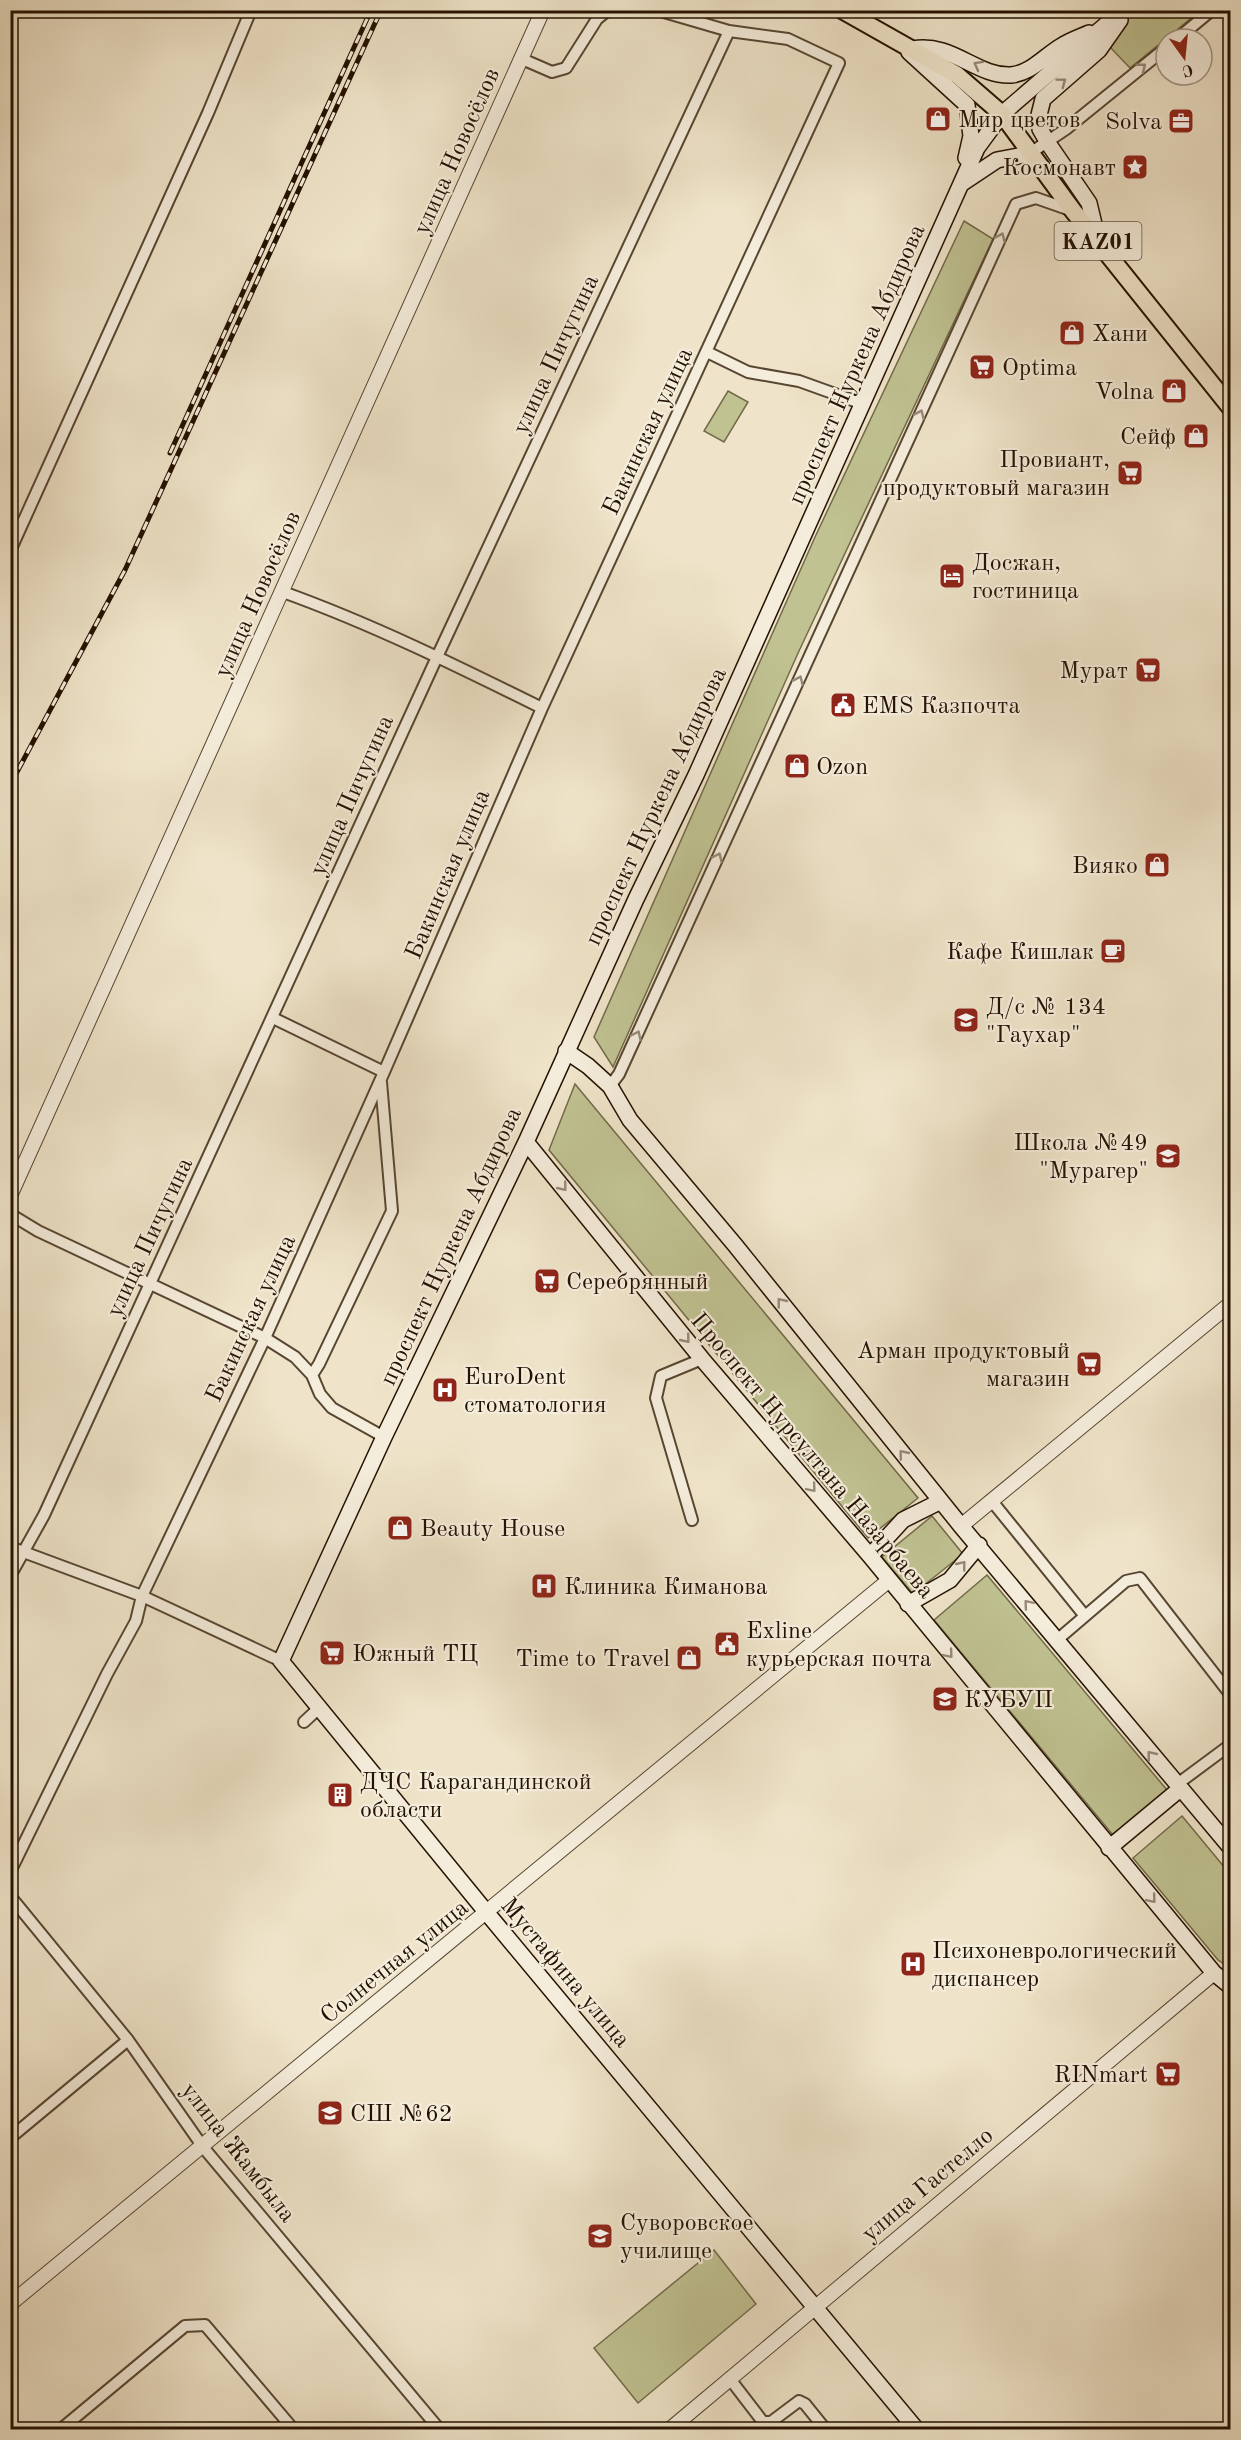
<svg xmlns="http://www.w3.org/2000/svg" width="1241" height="2440" font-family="'Old Standard TT',serif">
  <rect width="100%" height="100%" fill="#efe4c9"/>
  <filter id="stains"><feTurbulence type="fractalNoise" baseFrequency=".00333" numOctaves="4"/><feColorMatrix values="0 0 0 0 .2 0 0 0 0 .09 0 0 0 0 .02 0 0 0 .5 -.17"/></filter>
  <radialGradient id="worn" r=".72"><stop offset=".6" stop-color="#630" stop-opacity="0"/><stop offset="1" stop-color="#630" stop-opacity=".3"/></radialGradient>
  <!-- green -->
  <path fill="#c0c292" stroke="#726a49" stroke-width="1.5" d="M 1133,11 L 1200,11 L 1130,68 L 1109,46 Z
    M 964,221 L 993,239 L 799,651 L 613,1067 L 594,1037 L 815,537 Z
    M 728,391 L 748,402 L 724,442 L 704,431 Z
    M 575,1084 L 918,1498 L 868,1538 L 549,1150 Z
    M 932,1516 L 963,1554 L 913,1594 L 882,1557 Z
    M 987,1575 L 1167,1790 L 1113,1835 L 934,1620 Z
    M 1182,1816 L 1230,1874 L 1230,1968 L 1218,1960 L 1133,1858 Z
    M 714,2250 L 756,2304 L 638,2403 L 594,2348 Z"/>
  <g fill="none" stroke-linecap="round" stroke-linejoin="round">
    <!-- minor casing -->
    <g stroke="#574632" stroke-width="14">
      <path id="minor" d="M 1177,39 L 1212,10
        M 522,59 L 552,72 L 566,68 L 597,19 L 608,10
        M 1029,154 L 1066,129 L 1166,48
        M 707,352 L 748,372 L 799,381 L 863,404
        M 10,551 L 208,113 L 251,10
        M 283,592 C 372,624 457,666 542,708
        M 273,1018 L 384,1072
        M 610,1086 L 619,1074 L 1016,204 L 1036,198 L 1073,211
        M 10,1214 L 38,1231 L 265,1338 L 295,1357 L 312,1375 L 320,1394 L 332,1408 L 384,1437
        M 312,1375 L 319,1364 L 392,1211 L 381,1082
        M 991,1500 L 1085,1616
        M 692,1520 L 656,1398 L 661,1376 L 702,1359
        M 10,1547 L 142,1596 L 281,1661
        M 10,1576 L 44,1515 L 437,657 L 729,31
        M 1057,1640 L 1126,1581 L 1140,1578 L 1230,1694
        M 304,1722 L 319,1708
        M 1176,1785 L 1230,1745
        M 10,1872 L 107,1674 L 136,1621 L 142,1596 L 265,1338 L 384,1072 L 542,708 L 839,63 L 788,39 L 729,31 L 657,10
        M 10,1896 L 128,2040 L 203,2147 L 440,2430
        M 10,2138 L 128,2040
        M 730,2379 L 763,2422 L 771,2422 L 799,2401 L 805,2404 L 826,2430
        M 60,2430 L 185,2326 L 205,2325 L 294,2430"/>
    </g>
    <!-- tertiary casing -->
    <g stroke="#574632" stroke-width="16">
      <path id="tertiary" d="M 10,1196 L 543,10
        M 961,1526 L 1230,1304
        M 10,2304 L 888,1581
        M 669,2430 L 1214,1973"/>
    </g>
    <!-- secondary casing -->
    <g stroke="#241100" stroke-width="18">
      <path id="secondary" d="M 913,49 C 952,42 977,77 1011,75 C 1032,73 1045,55 1063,45 C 1071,40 1080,37 1089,33
        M 909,52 L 967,105 L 971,136 L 966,158
        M 961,184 L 997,160 L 1029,154
        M 1098,241 L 1089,203 L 1048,143 L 1040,129 L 1039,115 L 1043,99 L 1099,50 L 1120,20
        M 566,1051 L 588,1066 L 610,1086 L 630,1120 L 735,1245 L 961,1526 L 1230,1847
        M 526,1142 L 702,1359 L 870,1556 L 1214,1973 L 1230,1986
        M 870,1556 L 903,1520 L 941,1501
        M 908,1604 L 950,1580 L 979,1545
        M 1109,1848 L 1180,1789
        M 917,2430 L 487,1913 L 281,1661 L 384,1437 L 526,1142 L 636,899 L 696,775 L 977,148 L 1002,114 L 1123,10"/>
    </g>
    <!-- trunk casing -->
    <g stroke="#241100" stroke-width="20">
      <path id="trunk" d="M 842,10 L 957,75 L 1002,114 L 1074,212 L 1230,407"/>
    </g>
    <!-- minor -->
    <use href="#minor" stroke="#f5eddc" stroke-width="10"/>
    <!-- tertiary -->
    <use href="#tertiary" stroke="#f5eddc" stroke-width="14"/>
    <!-- secondary -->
    <use href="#secondary" stroke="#f5eddc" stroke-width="15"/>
    <!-- trunk -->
    <use href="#trunk" stroke="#efe4c9" stroke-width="16"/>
    <!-- rail casing -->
    <g stroke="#241100" stroke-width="5">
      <path id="rail" d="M 170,453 L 371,10
        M 10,785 L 125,570 L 381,10"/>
    </g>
    <!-- rail -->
    <use href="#rail" stroke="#f5eddc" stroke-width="3" stroke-dasharray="9" stroke-linecap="butt"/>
  </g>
  <!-- one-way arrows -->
  <defs><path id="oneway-chevron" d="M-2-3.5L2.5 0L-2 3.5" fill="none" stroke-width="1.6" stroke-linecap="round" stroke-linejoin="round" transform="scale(1.5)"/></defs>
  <g stroke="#978a79">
    <use href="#oneway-chevron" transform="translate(978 65) rotate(-151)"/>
    <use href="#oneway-chevron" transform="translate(1142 67) rotate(-39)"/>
    <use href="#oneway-chevron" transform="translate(1062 82) rotate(-37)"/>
    <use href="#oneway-chevron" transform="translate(1001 237) rotate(-66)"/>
    <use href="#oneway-chevron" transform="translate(920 414) rotate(-66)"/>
    <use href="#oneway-chevron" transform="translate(799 680) rotate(-66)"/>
    <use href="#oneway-chevron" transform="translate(718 857) rotate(-65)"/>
    <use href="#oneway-chevron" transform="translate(637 1035) rotate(-65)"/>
    <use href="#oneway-chevron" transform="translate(563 1187) rotate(51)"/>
    <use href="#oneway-chevron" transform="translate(781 1302) rotate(-129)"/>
    <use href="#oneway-chevron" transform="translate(686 1339) rotate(51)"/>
    <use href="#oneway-chevron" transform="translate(903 1454) rotate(-129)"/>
    <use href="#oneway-chevron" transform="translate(812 1488) rotate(50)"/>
    <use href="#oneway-chevron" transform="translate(962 1565) rotate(-51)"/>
    <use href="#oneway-chevron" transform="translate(1028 1604) rotate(-130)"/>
    <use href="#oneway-chevron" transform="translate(949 1654) rotate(50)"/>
    <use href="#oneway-chevron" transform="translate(1151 1755) rotate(-129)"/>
    <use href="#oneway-chevron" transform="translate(1152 1899) rotate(50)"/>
  </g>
  <!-- icons -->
  <defs>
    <g id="shop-square" transform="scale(1.35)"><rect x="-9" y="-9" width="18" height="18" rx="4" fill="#8f2418" stroke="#f5eddc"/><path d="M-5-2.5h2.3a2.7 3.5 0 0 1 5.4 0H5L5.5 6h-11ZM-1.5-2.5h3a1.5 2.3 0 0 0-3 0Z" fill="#fff"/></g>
    <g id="office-square" transform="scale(1.35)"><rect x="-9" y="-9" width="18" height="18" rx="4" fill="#8f2418" stroke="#f5eddc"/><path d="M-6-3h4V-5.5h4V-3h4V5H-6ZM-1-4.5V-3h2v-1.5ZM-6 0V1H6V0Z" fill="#fff"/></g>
    <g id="sight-square" transform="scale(1.35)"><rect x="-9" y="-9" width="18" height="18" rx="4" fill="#8f2418" stroke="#f5eddc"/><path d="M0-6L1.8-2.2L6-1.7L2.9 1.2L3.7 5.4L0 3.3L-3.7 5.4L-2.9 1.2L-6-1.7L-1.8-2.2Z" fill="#fff"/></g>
    <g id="supermarket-square" transform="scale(1.35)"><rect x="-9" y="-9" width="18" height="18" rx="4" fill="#8f2418" stroke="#f5eddc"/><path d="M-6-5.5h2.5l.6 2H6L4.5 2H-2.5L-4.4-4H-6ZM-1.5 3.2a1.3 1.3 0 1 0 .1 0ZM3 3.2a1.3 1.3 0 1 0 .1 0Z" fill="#fff"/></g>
    <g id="hotel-square" transform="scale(1.35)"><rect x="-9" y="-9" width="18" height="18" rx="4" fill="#8f2418" stroke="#f5eddc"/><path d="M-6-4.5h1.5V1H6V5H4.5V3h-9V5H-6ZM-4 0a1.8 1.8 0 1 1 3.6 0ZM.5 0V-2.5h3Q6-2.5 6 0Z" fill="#fff"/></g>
    <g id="civic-square" transform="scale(1.35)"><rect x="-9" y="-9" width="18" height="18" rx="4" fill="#8f2418" stroke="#f5eddc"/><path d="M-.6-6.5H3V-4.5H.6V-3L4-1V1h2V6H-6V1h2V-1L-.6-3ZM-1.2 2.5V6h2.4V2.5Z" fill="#fff"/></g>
    <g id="cafe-square" transform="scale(1.35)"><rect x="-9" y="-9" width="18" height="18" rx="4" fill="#8f2418" stroke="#f5eddc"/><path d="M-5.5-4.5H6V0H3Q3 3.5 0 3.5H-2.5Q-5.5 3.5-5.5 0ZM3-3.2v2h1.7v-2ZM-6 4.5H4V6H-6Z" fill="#fff"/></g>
    <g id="school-square" transform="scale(1.35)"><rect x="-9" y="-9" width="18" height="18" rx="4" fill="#8f2418" stroke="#f5eddc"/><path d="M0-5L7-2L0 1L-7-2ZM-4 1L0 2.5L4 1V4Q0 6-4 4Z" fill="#fff"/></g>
    <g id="hospital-square" transform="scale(1.35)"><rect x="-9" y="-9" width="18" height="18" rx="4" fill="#8f2418" stroke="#f5eddc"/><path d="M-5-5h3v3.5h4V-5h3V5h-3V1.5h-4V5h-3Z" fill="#fff"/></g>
    <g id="university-square" transform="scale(1.35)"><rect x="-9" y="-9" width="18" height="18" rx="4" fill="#8f2418" stroke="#f5eddc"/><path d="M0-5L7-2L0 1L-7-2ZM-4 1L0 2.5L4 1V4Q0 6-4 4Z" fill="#fff"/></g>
    <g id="building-square" transform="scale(1.35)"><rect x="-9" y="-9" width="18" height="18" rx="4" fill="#8f2418" stroke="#f5eddc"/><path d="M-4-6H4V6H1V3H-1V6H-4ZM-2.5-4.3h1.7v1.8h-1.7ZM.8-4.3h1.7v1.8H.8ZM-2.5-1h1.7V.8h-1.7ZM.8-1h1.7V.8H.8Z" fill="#fff"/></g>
  </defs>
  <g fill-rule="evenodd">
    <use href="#shop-square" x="938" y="119"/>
    <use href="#office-square" x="1181" y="121"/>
    <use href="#sight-square" x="1135" y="167"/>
    <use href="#shop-square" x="1072" y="333"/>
    <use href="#supermarket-square" x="982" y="367"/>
    <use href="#shop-square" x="1174" y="391"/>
    <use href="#shop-square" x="1196" y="436"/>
    <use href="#supermarket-square" x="1130" y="473"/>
    <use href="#hotel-square" x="952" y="576"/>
    <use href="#supermarket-square" x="1148" y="670"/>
    <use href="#civic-square" x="843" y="705"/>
    <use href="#shop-square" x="797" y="766"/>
    <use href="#shop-square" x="1157" y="865"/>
    <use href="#cafe-square" x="1113" y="951"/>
    <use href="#school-square" x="966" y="1020"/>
    <use href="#school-square" x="1168" y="1156"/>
    <use href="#supermarket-square" x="547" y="1281"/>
    <use href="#supermarket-square" x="1089" y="1364"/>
    <use href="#hospital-square" x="445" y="1390"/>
    <use href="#shop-square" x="400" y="1528"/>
    <use href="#hospital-square" x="544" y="1586"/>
    <use href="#civic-square" x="727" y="1644"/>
    <use href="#supermarket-square" x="332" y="1653"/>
    <use href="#shop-square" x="689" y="1658"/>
    <use href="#university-square" x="945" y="1699"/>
    <use href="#building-square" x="340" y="1795"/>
    <use href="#hospital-square" x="913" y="1964"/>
    <use href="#supermarket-square" x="1168" y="2074"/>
    <use href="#school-square" x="330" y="2113"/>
    <use href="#school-square" x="600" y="2236"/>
  </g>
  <g text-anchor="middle" stroke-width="4.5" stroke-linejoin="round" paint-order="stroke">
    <!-- shield labels -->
    <rect fill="#f5eddc" stroke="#635342" stroke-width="1.5" x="1054.5" y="222" width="87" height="38" rx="4.5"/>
    <g font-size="22" font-weight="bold" fill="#241100">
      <text x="1098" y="249">KАZ01</text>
    </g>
    <!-- poi labels -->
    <g font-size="24" fill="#241100" stroke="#f5eddc" text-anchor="start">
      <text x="958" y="127">Мир цветов</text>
      <text x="1162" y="129" text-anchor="end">Solva</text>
      <text x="1116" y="175" text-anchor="end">Космонавт</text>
      <text x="1092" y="341">Хани</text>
      <text x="1002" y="375">Optima</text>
      <text x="1154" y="399" text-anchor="end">Volna</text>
      <text x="1176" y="444" text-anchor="end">Сейф</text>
      <text x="1110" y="467" text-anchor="end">Провиант,<tspan x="1110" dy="28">продуктовый магазин</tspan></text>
      <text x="972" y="570">Досжан,<tspan x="972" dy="28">гостиница</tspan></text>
      <text x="1128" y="678" text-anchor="end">Мурат</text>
      <text x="862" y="713">EMS Казпочта</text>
      <text x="816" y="774">Ozon</text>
      <text x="1138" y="873" text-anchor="end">Вияко</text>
      <text x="1094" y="959" text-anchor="end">Кафе Кишлак</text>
      <text x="986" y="1014">Д/с № 134<tspan x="986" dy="28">"Гаухар"</tspan></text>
      <text x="1148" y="1150" text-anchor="end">Школа №49<tspan x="1148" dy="28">"Мурагер"</tspan></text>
      <text x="566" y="1289">Серебрянный</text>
      <text x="1070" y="1358" text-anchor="end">Арман продуктовый<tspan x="1070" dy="28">магазин</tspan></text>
      <text x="464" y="1384">EuroDent<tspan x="464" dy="28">стоматология</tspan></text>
      <text x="420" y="1536">Beauty House</text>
      <text x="564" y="1594">Клиника Киманова</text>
      <text x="746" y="1638">Exline<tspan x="746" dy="28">курьерская почта</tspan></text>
      <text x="352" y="1661">Южный ТЦ</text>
      <text x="670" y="1666" text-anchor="end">Time to Travel</text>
      <text x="964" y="1707">КУБУП</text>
      <text x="360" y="1789">ДЧС Карагандинской<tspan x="360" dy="28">области</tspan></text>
      <text x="932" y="1958">Психоневрологический<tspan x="932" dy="28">диспансер</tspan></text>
      <text x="1148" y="2082" text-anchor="end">RINmart</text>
      <text x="350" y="2121">СШ №62</text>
      <text x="620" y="2230">Суворовское<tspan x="620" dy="28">училище</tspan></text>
    </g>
    <!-- street labels -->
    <g font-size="24" fill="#241100" stroke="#f5eddc">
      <text transform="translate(456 151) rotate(-66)" y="8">улица Новосёлов</text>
      <text transform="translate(555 354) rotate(-65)" y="8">улица Пичугина</text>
      <text transform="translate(856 364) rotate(-66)" y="8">проспект Нуркена Абдирова</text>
      <text transform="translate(647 431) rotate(-65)" y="8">Бакинская улица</text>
      <text transform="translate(257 594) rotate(-66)" y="8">улица Новосёлов</text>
      <text transform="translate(351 795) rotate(-66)" y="8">улица Пичугина</text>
      <text transform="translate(655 806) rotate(-65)" y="8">проспект Нуркена Абдирова</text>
      <text transform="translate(447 874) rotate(-67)" y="8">Бакинская улица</text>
      <text transform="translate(149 1237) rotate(-65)" y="8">улица Пичугина</text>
      <text transform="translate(450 1246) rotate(-65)" y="8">проспект Нуркена Абдирова</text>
      <text transform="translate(250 1318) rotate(-65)" y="8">Бакинская улица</text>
      <text transform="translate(813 1455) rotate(50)" y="8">Проспект Нурсултана Назарбаева</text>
      <text transform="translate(394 1961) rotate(-39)" y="8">Солнечная улица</text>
      <text transform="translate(566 1972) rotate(50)" y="8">Мустафина улица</text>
      <text transform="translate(239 2152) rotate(52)" y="8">улица Жамбыла</text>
      <text transform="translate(927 2184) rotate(-40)" y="8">улица Гастелло</text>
    </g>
  </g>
  <!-- margin -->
  <rect width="1241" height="2440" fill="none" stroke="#efe4c9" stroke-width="36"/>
  <rect x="12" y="12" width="1217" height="2416" fill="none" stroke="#241100" stroke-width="3"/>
  <rect x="18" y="18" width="1205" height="2404" fill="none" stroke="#241100" stroke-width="1.5"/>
  <!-- north arrow -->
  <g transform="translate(1184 57) rotate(165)"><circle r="28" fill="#f5eddc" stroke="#a19584" stroke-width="1.5"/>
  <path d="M0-4.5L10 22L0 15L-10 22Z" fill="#8f2418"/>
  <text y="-9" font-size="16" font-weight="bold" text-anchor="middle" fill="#241100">С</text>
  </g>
  <rect width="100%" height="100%" filter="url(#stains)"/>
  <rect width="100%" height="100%" fill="url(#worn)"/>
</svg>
